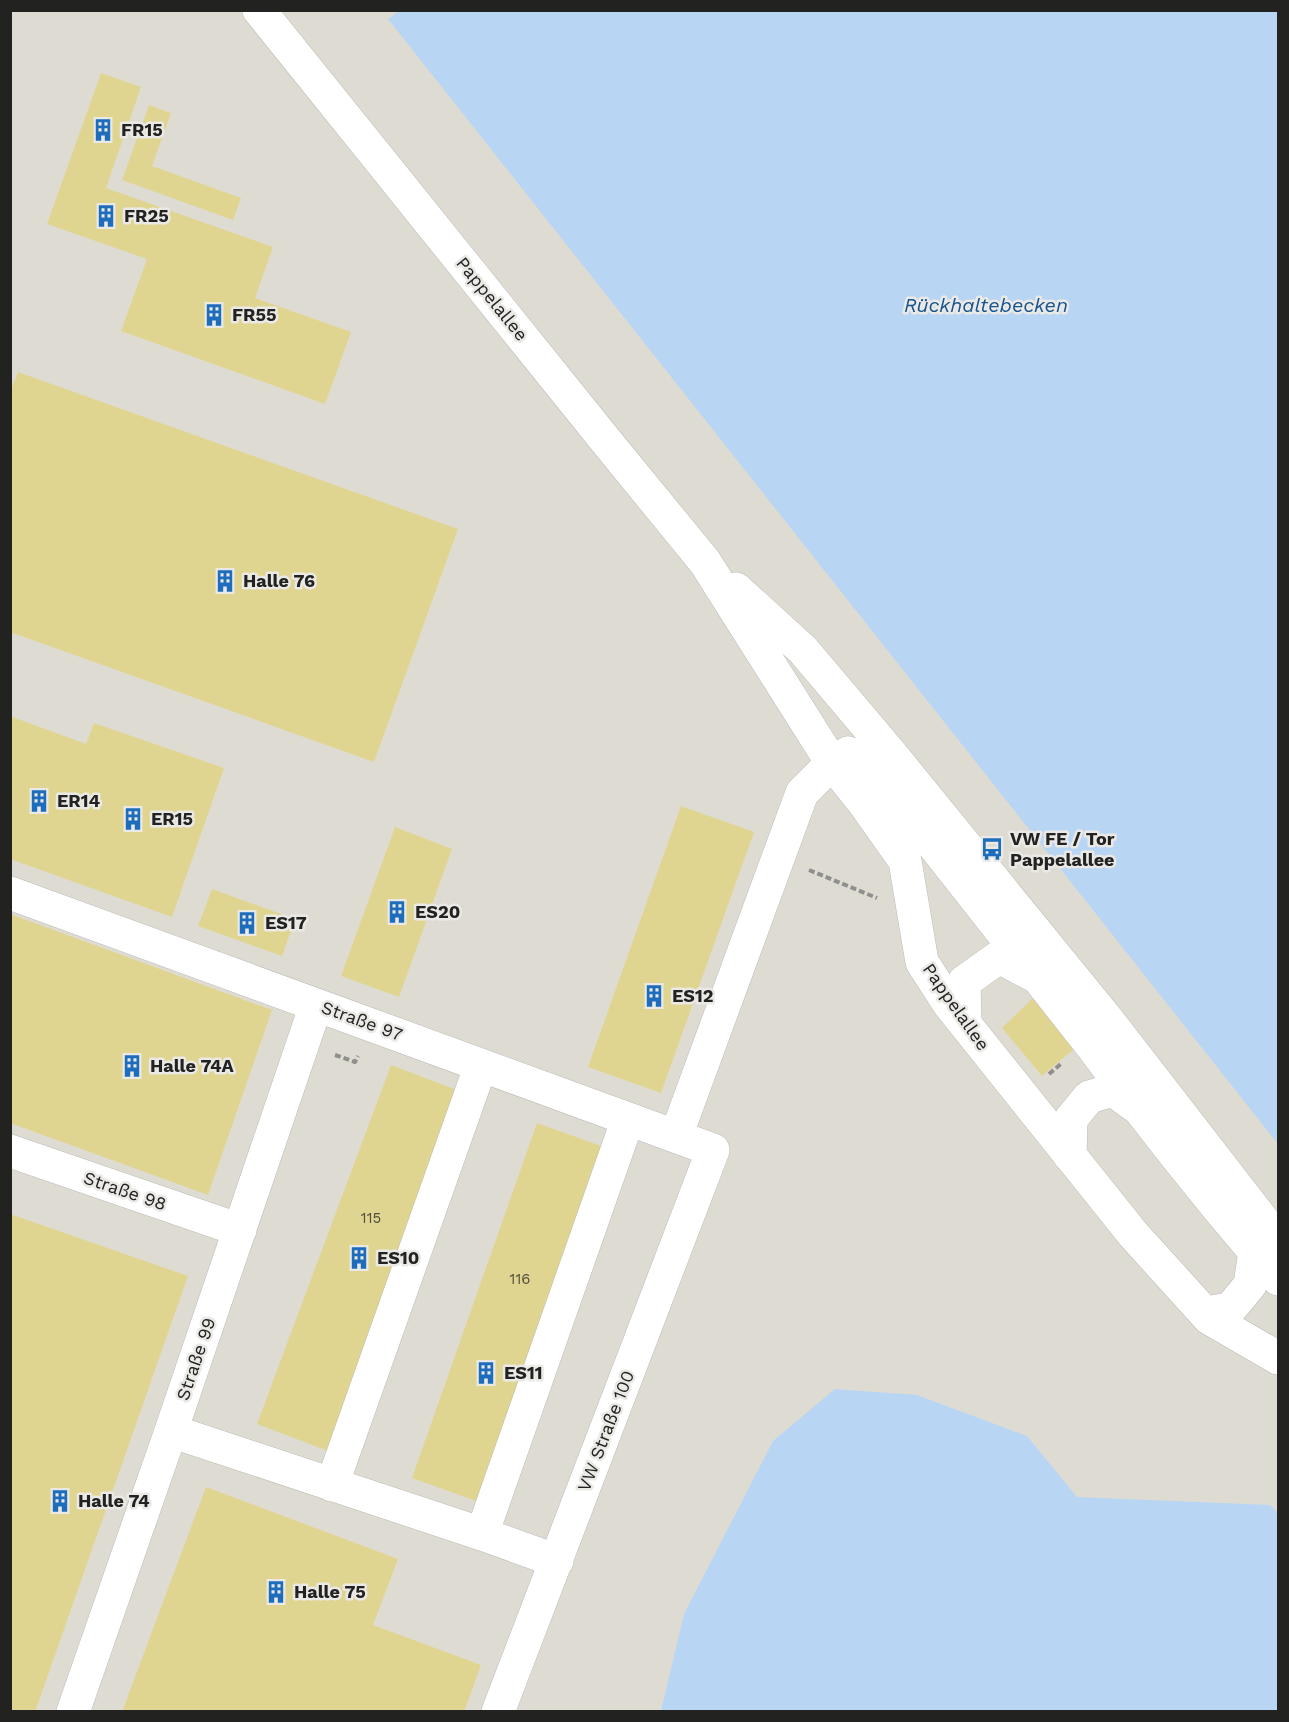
<svg xmlns="http://www.w3.org/2000/svg" width="1289" height="1722" font-family="'Work Sans',sans-serif">
  <rect width="100%" height="100%" fill="#eae9e6"/>
  <!-- built -->
  <path fill="#dedcd2" d="M 11,11 L 1278,11 L 1278,1711 L 11,1711 Z"/>
  <!-- water -->
  <path fill="#b9d5f4" d="M 399,11 L 1278,11 L 1278,1144 L 388,19 Z
    M 835,1389 L 917,1395 L 1027,1436 L 1077,1497 L 1270,1505 L 1278,1513 L 1278,1711 L 661,1711 L 684,1614 L 773,1441 Z"/>
  <!-- building -->
  <path fill="#e0d590" d="M 101,73 L 141,87 L 106,188 L 273,247 L 255,298 L 351,332 L 325,404 L 121,331 L 147,259 L 47,224 Z
    M 149,105 L 171,113 L 152,166 L 241,198 L 233,220 L 122,180 Z
    M 18,372 L 458,529 L 374,762 L 10,632 L 10,392 Z
    M 10,716 L 86,744 L 94,723 L 224,768 L 172,917 L 10,859 Z
    M 681,806 L 754,832 L 661,1093 L 588,1067 Z
    M 395,827 L 452,849 L 399,997 L 341,976 Z
    M 212,889 L 295,919 L 282,956 L 198,926 Z
    M 10,914 L 272,1010 L 208,1195 L 10,1123 Z
    M 1033,998 L 1074,1049 L 1042,1076 L 1002,1028 Z
    M 391,1065 L 462,1092 L 328,1451 L 257,1424 Z
    M 537,1123 L 604,1147 L 479,1502 L 412,1478 Z
    M 10,1214 L 188,1276 L 35,1712 L 10,1712 Z
    M 206,1487 L 398,1559 L 373,1625 L 481,1665 L 464,1712 L 122,1712 Z"/>
  <g fill="none" stroke-linecap="round" stroke-linejoin="round">
    <!-- minor casing -->
    <g stroke="#bbbbb8" stroke-width="34">
      <path id="minor" d="M 259,10 L 606,441 L 705,562 L 832,763 L 864,803 L 905,861 L 922,962 L 949,1004 L 1133,1234 L 1209,1318 L 1278,1358
        M 736,589 L 803,650 L 891,754 L 1110,1023 L 1278,1240
        M 10,893 L 713,1150 L 498,1712
        M 965,1024 L 964,982 L 999,957 L 1033,975
        M 676,1136 L 802,793 L 832,763 L 848,753 L 869,763 L 1091,1045 C 1150,1125 1213,1204 1278,1279
        M 10,1151 L 240,1230
        M 1070,1156 L 1071,1119 L 1089,1097 L 1113,1090 L 1139,1109
        M 1205,1313 L 1230,1309 L 1250,1285 L 1255,1252
        M 171,1431 L 482,1534 L 628,1119
        M 332,1485 L 481,1065
        M 482,1534 L 557,1561
        M 73,1712 L 171,1431 L 316,1005"/>
    </g>
    <!-- path -->
    <path stroke="#908f8d" stroke-width="4" stroke-dasharray="6 3" stroke-linecap="butt" d="M 809,870 L 877,898
      M 335,1055 L 355,1062 L 358,1056
      M 1049,1074 L 1062,1063"/>
    <!-- minor -->
    <use href="#minor" stroke="#fff" stroke-width="33"/>
  </g>
  <!-- icons -->
  <defs>
    <g id="building-bare" transform="scale(1.8)"><path d="M-4-6H4V6H1V3H-1V6H-4ZM-2.5-4.3h1.7v1.8h-1.7ZM.8-4.3h1.7v1.8H.8ZM-2.5-1h1.7V.8h-1.7ZM.8-1h1.7V.8H.8Z" fill="#1d6dbc" stroke="#eae9e6" stroke-width="2.5" paint-order="stroke"/></g>
    <g id="bus-bare" transform="scale(1.8)"><path d="M-5-6H5V4H4V6H2V4H-2V6H-4V4H-5ZM-3.5-4V0h7V-4ZM-3.5 1.2v1.5H-2V1.2ZM2 1.2v1.5H3.5V1.2Z" fill="#1d6dbc" stroke="#eae9e6" stroke-width="2.5" paint-order="stroke"/></g>
  </defs>
  <g fill-rule="evenodd">
    <use href="#building-bare" x="103" y="130"/>
    <use href="#building-bare" x="106" y="216"/>
    <use href="#building-bare" x="214" y="315"/>
    <use href="#building-bare" x="225" y="581"/>
    <use href="#building-bare" x="39" y="801"/>
    <use href="#building-bare" x="133" y="819"/>
    <use href="#bus-bare" x="992" y="849"/>
    <use href="#building-bare" x="397" y="912"/>
    <use href="#building-bare" x="247" y="923"/>
    <use href="#building-bare" x="654" y="996"/>
    <use href="#building-bare" x="132" y="1066"/>
    <use href="#building-bare" x="359" y="1258"/>
    <use href="#building-bare" x="486" y="1373"/>
    <use href="#building-bare" x="60" y="1501"/>
    <use href="#building-bare" x="276" y="1592"/>
  </g>
  <g text-anchor="middle" stroke-width="5" stroke-linejoin="round" paint-order="stroke">
    <!-- number labels -->
    <g font-size="15" fill="#524f3d">
      <text x="371" y="1223">115</text>
      <text x="520" y="1284">116</text>
    </g>
    <!-- poi labels -->
    <g font-size="18" font-weight="bold" fill="#222221" stroke="#eae9e6" text-anchor="start">
      <text x="121" y="136">FR15</text>
      <text x="124" y="222">FR25</text>
      <text x="232" y="321">FR55</text>
      <text x="243" y="587">Halle 76</text>
      <text x="57" y="807">ER14</text>
      <text x="151" y="825">ER15</text>
      <text x="1010" y="845">VW FE / Tor<tspan x="1010" dy="21">Pappelallee</tspan></text>
      <text x="415" y="918">ES20</text>
      <text x="265" y="929">ES17</text>
      <text x="672" y="1002">ES12</text>
      <text x="150" y="1072">Halle 74A</text>
      <text x="377" y="1264">ES10</text>
      <text x="504" y="1379">ES11</text>
      <text x="78" y="1507">Halle 74</text>
      <text x="294" y="1598">Halle 75</text>
    </g>
    <!-- street labels -->
    <g font-size="18" fill="#222221" stroke="#eae9e6">
      <text transform="translate(492 299) rotate(51)" y="6">Pappelallee</text>
      <text transform="translate(956 1007) rotate(55)" y="6">Pappelallee</text>
      <text transform="translate(362 1021) rotate(20)" y="6">Straße 97</text>
      <text transform="translate(125 1191) rotate(19)" y="6">Straße 98</text>
      <text transform="translate(196 1359) rotate(-71)" y="6">Straße 99</text>
      <text transform="translate(606 1431) rotate(-69)" y="6">VW Straße 100</text>
    </g>
    <!-- water labels -->
    <g font-size="20" font-style="italic" fill="#155492" stroke="#eae9e6">
      <text x="986" y="312">Rückhaltebecken</text>
    </g>
  </g>
  <!-- border -->
  <rect width="1289" height="1722" fill="none" stroke="#222221" stroke-width="24"/>
</svg>
